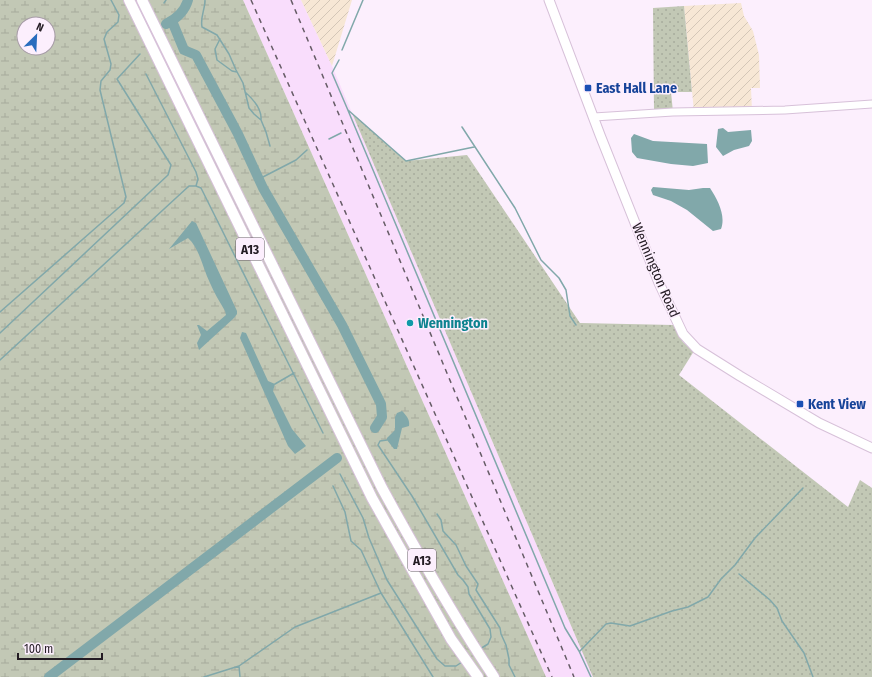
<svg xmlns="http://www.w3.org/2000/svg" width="872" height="677" font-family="'Fira Sans Condensed',sans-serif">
  <defs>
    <pattern id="industrial-furrows" width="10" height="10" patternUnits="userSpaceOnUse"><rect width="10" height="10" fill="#f7e7d5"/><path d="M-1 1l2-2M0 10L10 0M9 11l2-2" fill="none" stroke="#d4c6b7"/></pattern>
    <pattern id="grass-dots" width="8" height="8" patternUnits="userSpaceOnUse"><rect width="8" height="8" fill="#c2c8b5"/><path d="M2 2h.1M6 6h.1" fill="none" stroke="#a7ab9c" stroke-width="1.8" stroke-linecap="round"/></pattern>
    <pattern id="wetland-marsh" width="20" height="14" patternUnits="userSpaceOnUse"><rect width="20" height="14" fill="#c2c8b5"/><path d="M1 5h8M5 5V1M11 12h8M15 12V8" fill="none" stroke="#a7ab9c"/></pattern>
  </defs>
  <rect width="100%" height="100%" fill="#fceffd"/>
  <!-- built -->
  <path fill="#f9ddfc" d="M 243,0 L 301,0 L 332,66 L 593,677 L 546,677 Z"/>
  <!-- industrial -->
  <path fill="url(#industrial-furrows)" d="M 301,0 L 352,0 L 332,66 Z
    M 741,3 L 744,16 L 753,31 L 759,55 L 760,88 L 751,88 L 752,111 L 694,112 L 684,6 Z"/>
  <!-- grass -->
  <path fill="url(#grass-dots)" d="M 684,6 L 692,92 L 671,92 L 673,112 L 654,111 L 653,8 Z
    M 352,113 L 406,161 L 467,155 L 580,323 L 674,325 L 683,342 L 694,351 L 679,375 L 848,507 L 860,480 L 872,488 L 872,677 L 593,677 Z"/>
  <!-- wetland -->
  <path fill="url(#wetland-marsh)" fill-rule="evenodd" d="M 0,0 L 243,0 L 546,677 L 0,677 ZM 24,24 L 48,24 L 48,48 L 24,48 Z"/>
  <!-- water -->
  <path fill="#81a8aa" d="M 723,128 L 728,132 L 751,130 L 752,141 L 749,146 L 734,150 L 723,156 L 716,147 L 718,129 Z
    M 634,134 L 653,141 L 707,144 L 708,163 L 693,166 L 671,164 L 637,158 L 632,152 L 631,138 Z
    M 653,187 L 689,190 L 703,188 L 710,188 C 718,200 726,216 721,229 L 713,231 L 687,210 L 671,201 L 653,195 L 651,190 Z
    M 192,221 L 196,223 L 237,311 L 237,314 L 234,318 L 199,350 L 197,343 L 201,335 L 197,325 L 199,325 L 207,331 L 226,315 L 225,311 C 220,302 214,293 210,283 C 203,269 200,249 188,238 L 169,249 Z
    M 242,332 L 246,333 L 268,381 L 275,384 L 273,391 L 292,429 L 306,446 L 295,454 L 288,446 L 240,338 Z
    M 402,411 C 407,416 410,420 409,426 L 402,428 L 397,449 L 394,449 L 387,440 L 387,438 L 395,430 L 395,417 L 397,413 Z"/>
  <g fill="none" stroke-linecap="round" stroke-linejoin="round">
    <!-- stream -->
    <path stroke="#81a8aa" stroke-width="1.5" d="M 205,0 C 205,10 200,17 202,27 L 217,35 L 229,54 L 236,70 L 243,83 L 249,108 L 254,114 L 261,120 L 266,132 L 270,146
      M 164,3 L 166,0
      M 220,39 L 215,49 L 217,60 L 232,71 L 237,72
      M 342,50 L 363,0
      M 339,60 L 332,73 L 347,108 L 565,628 L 579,651 L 591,677
      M 245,92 C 253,99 262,109 261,120
      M 348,110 L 406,161 L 474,147
      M 462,127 L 515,208 L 541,260 L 559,278 L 566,290 L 570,316 L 576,325
      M 329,139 L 341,133
      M 259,179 L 296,160 L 307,150
      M 196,186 L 201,188 L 323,433
      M 0,312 L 124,203 L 126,197 L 100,90 L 101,81 L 110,70 L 111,64 L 104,39 L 107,32 L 118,22 L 119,15 L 111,0
      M 0,333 L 168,175 L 171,165 L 117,79 L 140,54
      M 0,360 L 189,186 L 196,186 L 198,179 L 196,172 L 146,74
      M 275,384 L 294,373
      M 387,440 L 380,441 L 378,445 L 412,496 L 458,575 L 463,580 L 468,587 L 469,594 L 490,629 L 491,637 L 488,644 L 480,649
      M 340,474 L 363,518 L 369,538 L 387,580 L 437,659 L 445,666 L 456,666 L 462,662
      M 333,486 L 345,512 L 351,541 L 361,550 L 381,593 L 433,677
      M 437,514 L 441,520 L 443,531 L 456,545 L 466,566 L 478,584 L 476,590 L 500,628 L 501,634 L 506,645 L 509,659 L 509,665 L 515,677
      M 739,574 L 770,600 L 777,608 L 782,621 L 804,653 L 813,677
      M 580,651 L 606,624 L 611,623 L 630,626 L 672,611 L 688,607 L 708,597 L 721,579 L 735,565 L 755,538 L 803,488
      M 239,666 L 240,677
      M 204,677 L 239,666 L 295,627 L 381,593"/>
    <!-- river -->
    <path stroke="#81a8aa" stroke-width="10" d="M 172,21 L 184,50 L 196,55 L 238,134 L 263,188 L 342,325 L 381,404 L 382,417 L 375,428
      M 166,24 C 176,19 185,11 188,0
      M 49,677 L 337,458"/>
    <!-- minor casing -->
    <g stroke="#d7c1d9" stroke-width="9">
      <path id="minor" d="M 594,117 L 673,112 L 785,110 L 872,104"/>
    </g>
    <!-- major casing -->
    <g stroke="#d7c1d9" stroke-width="11">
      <path id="major" d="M 549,0 L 600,135 L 659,283 L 683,334 L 697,349 L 740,376 L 819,423 L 872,448"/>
    </g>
    <!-- highway casing -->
    <g stroke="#d7c1d9" stroke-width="12">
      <path id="highway" d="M 129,0 L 372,498 L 451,639 L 478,677
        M 142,0 L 382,488 C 417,552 453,616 494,677"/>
    </g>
    <!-- minor -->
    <use href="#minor" stroke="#fff" stroke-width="7"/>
    <!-- major -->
    <use href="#major" stroke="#fff" stroke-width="9"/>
    <!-- highway -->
    <use href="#highway" stroke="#fff" stroke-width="10"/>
    <!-- rail -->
    <path stroke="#665c66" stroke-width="1.5" stroke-dasharray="5 5" stroke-linecap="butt" d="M 251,0 L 552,677
      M 291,0 L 574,677"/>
  </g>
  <!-- markers -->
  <g fill="#1a4fb4" stroke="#fceffd" stroke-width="1.5">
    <rect x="584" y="84" width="8" height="8" rx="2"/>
    <rect x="796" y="400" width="8" height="8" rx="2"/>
  </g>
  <circle fill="#0f9aa8" stroke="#fceffd" stroke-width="1.5" cx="410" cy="323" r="4"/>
  <g text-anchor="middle" stroke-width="3" stroke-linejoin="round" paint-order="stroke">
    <!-- shield labels -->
    <g fill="#fceffd" stroke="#655b65" stroke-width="1">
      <rect x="236" y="238" width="28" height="22" rx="3"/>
      <rect x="408" y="549" width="28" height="22" rx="3"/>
    </g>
    <g font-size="13" font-weight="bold" fill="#241c24">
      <text x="250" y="254">A13</text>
      <text x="422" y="565">A13</text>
    </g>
    <!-- transit labels -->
    <g font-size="14" font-weight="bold" fill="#164399" stroke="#fceffd" text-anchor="start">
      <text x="596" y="93">East Hall Lane</text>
      <text x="808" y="409">Kent View</text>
    </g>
    <!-- street labels -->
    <g font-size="14" fill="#241c24" stroke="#fceffd">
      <text transform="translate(656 270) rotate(67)" y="5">Wennington Road</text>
    </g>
    <!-- culture labels -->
    <g font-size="14" font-weight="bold" fill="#0d838f" stroke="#fceffd" text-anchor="start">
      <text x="418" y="328">Wennington</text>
    </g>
  </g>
  <!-- north arrow -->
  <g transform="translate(36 36) rotate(24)"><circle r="19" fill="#fceffd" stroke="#a69ba6"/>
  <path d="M0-3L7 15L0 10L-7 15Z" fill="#296dbe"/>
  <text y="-6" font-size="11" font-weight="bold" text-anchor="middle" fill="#241c24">N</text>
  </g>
  <!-- scale -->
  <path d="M18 653v6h84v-6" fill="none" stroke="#241c24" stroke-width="2"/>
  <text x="24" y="653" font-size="12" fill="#241c24" stroke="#fceffd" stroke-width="3" paint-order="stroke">100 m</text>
</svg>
